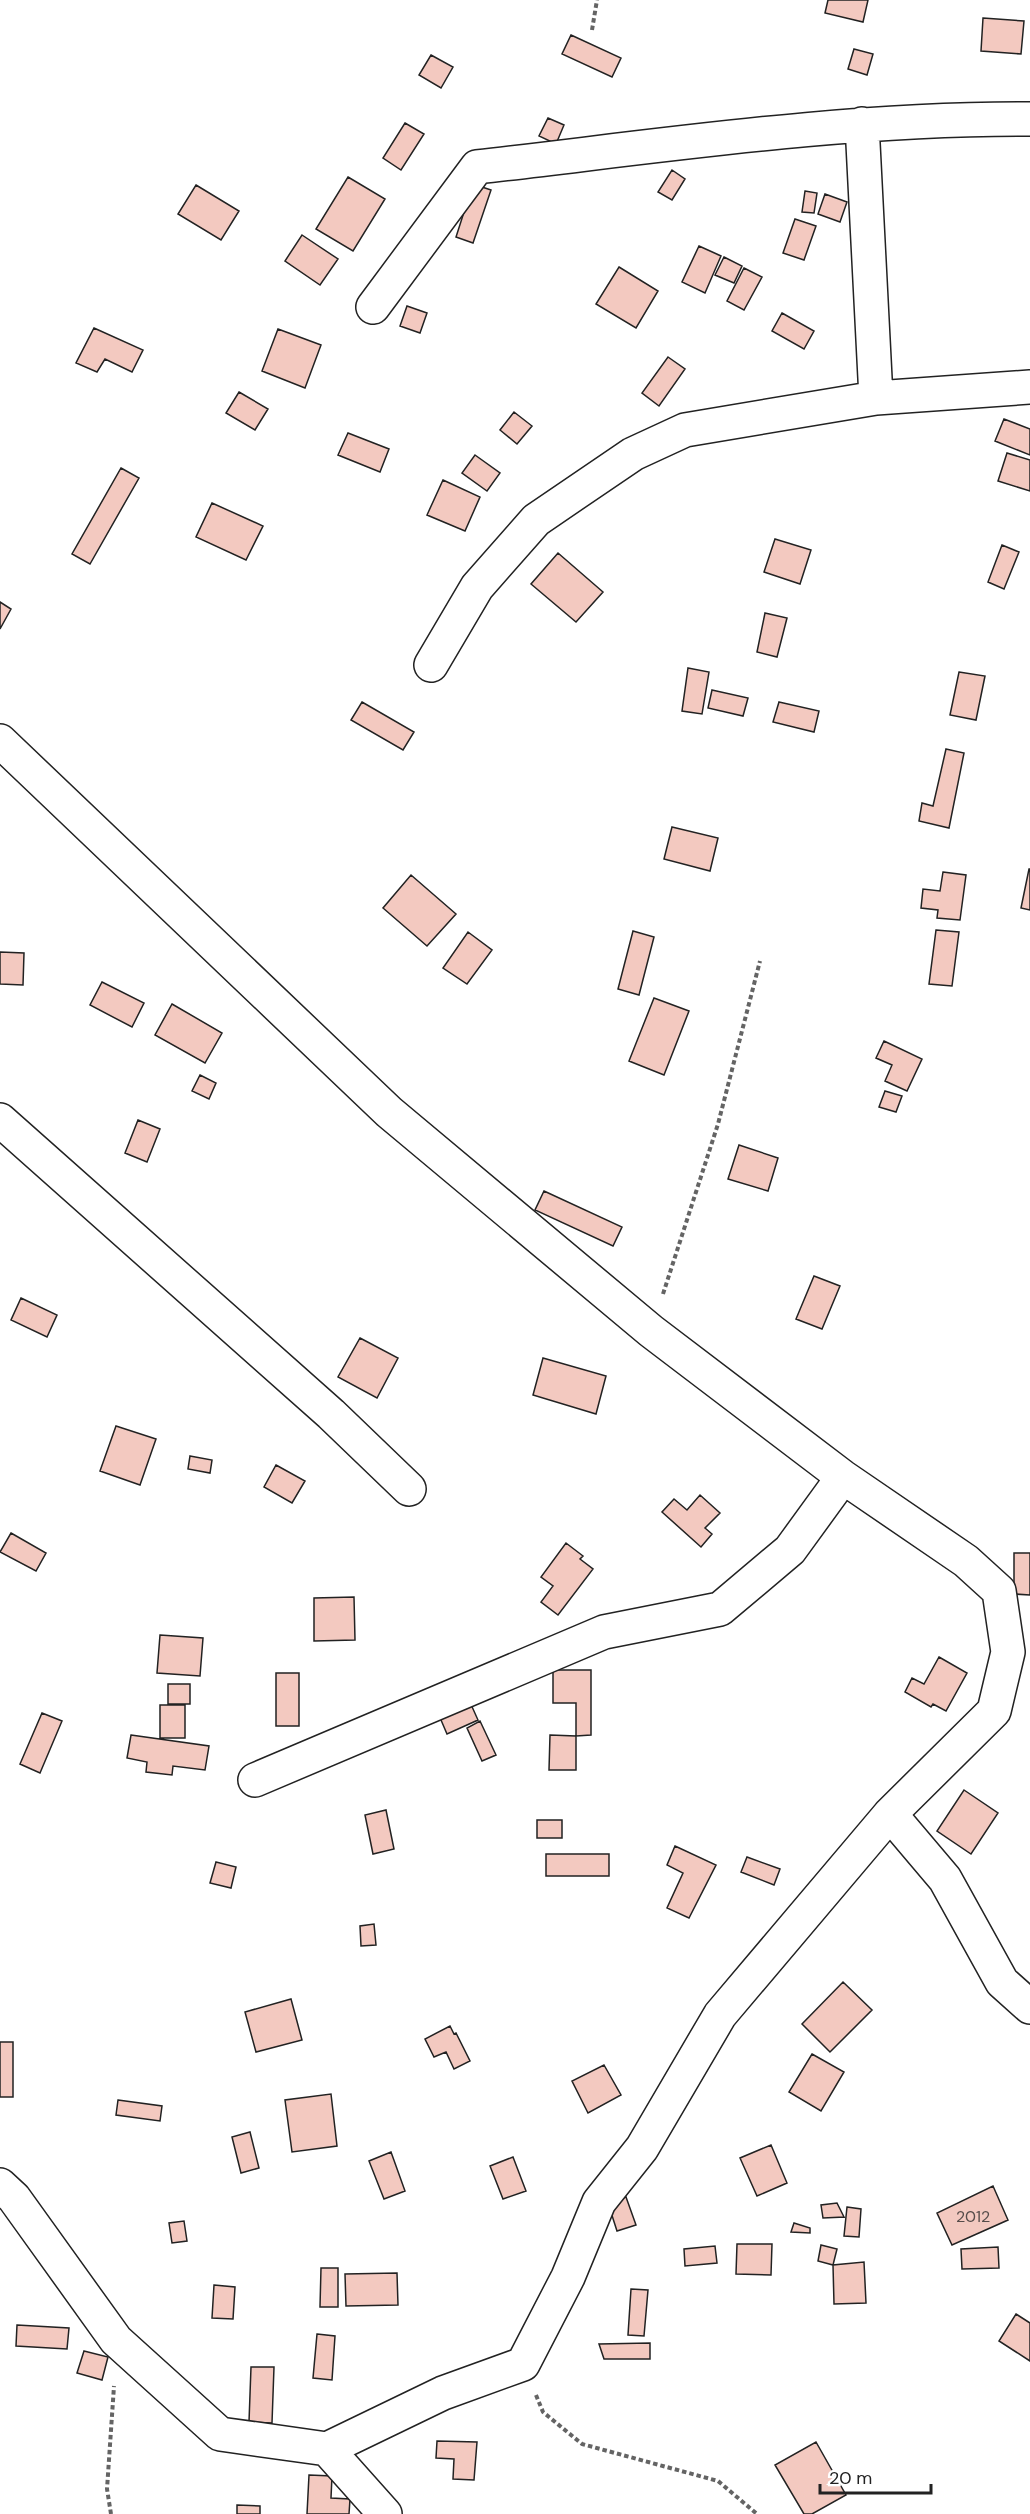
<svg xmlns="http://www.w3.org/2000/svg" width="1030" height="2514" font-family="'DM Sans',sans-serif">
  <rect width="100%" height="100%" fill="#fff"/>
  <!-- building -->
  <path fill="#f3c9c0" stroke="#222" stroke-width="1.5" d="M 828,0 L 868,0 L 863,22 L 825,13 Z
    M 983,18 L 1024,21 L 1021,54 L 981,51 Z
    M 571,35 L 621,58 L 612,77 L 562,54 Z
    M 854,49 L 873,54 L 867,75 L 848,69 Z
    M 431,55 L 453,67 L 441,88 L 419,75 Z
    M 548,118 L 564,125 L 556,144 L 539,136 Z
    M 405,123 L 424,134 L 401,170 L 383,158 Z
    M 672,170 L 685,179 L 672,200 L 658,192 Z
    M 348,177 L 385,199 L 353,251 L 316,229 Z
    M 473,184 L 491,190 L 473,243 L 456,237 Z
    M 196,185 L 239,211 L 221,240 L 178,214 Z
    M 805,191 L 817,193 L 814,213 L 802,212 Z
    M 825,194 L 847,202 L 840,222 L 818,214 Z
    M 795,219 L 816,226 L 804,260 L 783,253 Z
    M 302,235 L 338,259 L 320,285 L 285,261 Z
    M 699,246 L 721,256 L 705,293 L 682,282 Z
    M 724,257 L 742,266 L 734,283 L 715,275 Z
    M 619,267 L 658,291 L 636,328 L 596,304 Z
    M 744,268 L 762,277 L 744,310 L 727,301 Z
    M 407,306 L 427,313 L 420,333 L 400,326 Z
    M 782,313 L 814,331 L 804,349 L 772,331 Z
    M 94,328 L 143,350 L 132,372 L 105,359 L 97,372 L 76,363 Z
    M 278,329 L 321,345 L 305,388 L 262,371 Z
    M 668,357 L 685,369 L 659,406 L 642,393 Z
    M 239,392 L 268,409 L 255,430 L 226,413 Z
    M 514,412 L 532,426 L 517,444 L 500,430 Z
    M 1004,419 L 1030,429 L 1030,455 L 995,441 Z
    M 348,433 L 389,449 L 380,472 L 338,455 Z
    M 1007,453 L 1030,460 L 1030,491 L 998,481 Z
    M 475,455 L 500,473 L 487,491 L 462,473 Z
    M 121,468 L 139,478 L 90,564 L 72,554 Z
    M 443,480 L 480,497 L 465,531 L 427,515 Z
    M 212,503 L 263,526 L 246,560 L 196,537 Z
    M 775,539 L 811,550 L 800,584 L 764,572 Z
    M 1002,545 L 1019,552 L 1004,589 L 988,582 Z
    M 558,553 L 603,592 L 576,622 L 531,584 Z
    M 0,602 L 11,609 L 0,629 Z
    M 765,613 L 787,618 L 777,657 L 757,652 Z
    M 688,668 L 709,672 L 702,714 L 682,711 Z
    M 959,672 L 985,676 L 976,720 L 950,715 Z
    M 712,690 L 748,698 L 743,716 L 708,708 Z
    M 362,702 L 414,732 L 403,750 L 351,720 Z
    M 779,702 L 819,711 L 814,732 L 773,722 Z
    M 946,749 L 964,753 L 949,828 L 919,821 L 922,803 L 933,806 Z
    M 672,827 L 718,838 L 710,871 L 664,859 Z
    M 1029,869 L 1030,869 L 1030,910 L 1021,908 Z
    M 943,872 L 966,875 L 960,920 L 937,918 L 938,910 L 921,908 L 923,889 L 940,891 Z
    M 411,875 L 456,914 L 427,946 L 383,908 Z
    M 936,930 L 959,932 L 952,986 L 929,984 Z
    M 633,931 L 654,937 L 639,995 L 618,989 Z
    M 468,932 L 492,950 L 467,984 L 443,968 Z
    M 0,952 L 24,953 L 23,985 L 0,984 Z
    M 102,982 L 144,1003 L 132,1027 L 90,1005 Z
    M 654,998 L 689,1011 L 664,1075 L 629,1061 Z
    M 172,1004 L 222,1033 L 205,1063 L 155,1035 Z
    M 884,1041 L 922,1059 L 907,1091 L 885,1081 L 892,1065 L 876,1058 Z
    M 200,1075 L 216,1083 L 209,1099 L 192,1091 Z
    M 885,1091 L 902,1096 L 896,1112 L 879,1107 Z
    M 138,1120 L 160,1129 L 147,1162 L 125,1153 Z
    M 739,1145 L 778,1158 L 768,1191 L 728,1179 Z
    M 544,1191 L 622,1227 L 613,1246 L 535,1210 Z
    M 814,1276 L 840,1286 L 822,1329 L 796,1319 Z
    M 21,1298 L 57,1315 L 47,1337 L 11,1320 Z
    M 360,1338 L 398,1358 L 377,1398 L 338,1377 Z
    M 543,1358 L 606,1376 L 596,1414 L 533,1395 Z
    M 116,1426 L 156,1439 L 140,1485 L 100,1471 Z
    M 190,1456 L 212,1460 L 210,1473 L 188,1469 Z
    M 276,1465 L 305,1481 L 292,1503 L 264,1487 Z
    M 700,1495 L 720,1513 L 705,1528 L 712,1534 L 701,1547 L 662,1512 L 674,1499 L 687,1510 Z
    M 11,1533 L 46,1553 L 36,1571 L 0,1552 Z
    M 566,1543 L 583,1556 L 580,1559 L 593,1569 L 558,1615 L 541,1602 L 553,1586 L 541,1577 Z
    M 1014,1553 L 1030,1553 L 1030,1595 L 1014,1594 Z
    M 354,1597 L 355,1640 L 314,1641 L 314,1598 Z
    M 160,1635 L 203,1638 L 200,1676 L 157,1673 Z
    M 939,1657 L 967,1673 L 946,1711 L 933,1704 L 931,1707 L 905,1692 L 912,1678 L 924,1684 Z
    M 553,1670 L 591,1670 L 591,1735 L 576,1736 L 576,1703 L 553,1703 Z
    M 276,1673 L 299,1673 L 299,1726 L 276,1726 Z
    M 168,1684 L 190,1684 L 190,1704 L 168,1704 Z
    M 469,1700 L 478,1720 L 447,1734 L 438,1713 Z
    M 160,1705 L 185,1705 L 185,1738 L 160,1738 Z
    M 42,1713 L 62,1721 L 40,1773 L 20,1764 Z
    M 480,1721 L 496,1755 L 482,1761 L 467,1728 Z
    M 131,1735 L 209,1746 L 205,1770 L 173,1766 L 172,1775 L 146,1772 L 147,1762 L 127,1758 Z
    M 550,1735 L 576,1736 L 576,1770 L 549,1770 Z
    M 964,1790 L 998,1813 L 971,1854 L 937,1831 Z
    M 386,1810 L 394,1849 L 373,1854 L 365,1815 Z
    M 537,1820 L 562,1820 L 562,1838 L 537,1838 Z
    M 675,1846 L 716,1865 L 689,1918 L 667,1908 L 683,1873 L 667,1865 Z
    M 546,1854 L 609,1854 L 609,1876 L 546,1876 Z
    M 747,1857 L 780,1869 L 774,1885 L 741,1872 Z
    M 216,1862 L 236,1867 L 231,1888 L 210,1883 Z
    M 374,1924 L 376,1945 L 361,1946 L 360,1926 Z
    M 843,1982 L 872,2010 L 830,2052 L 802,2024 Z
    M 291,1999 L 302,2040 L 256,2052 L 245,2012 Z
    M 450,2026 L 454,2034 L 456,2033 L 470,2061 L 454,2069 L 446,2052 L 434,2057 L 425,2039 Z
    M 0,2042 L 13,2042 L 13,2097 L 0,2097 Z
    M 812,2054 L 844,2072 L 821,2111 L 789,2092 Z
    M 604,2065 L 621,2095 L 588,2113 L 572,2081 Z
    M 331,2094 L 337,2146 L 292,2152 L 285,2100 Z
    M 118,2100 L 162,2106 L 160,2121 L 116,2115 Z
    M 250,2132 L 259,2168 L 241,2173 L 232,2137 Z
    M 771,2145 L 787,2183 L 757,2196 L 740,2158 Z
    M 391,2152 L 405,2191 L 384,2199 L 369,2161 Z
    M 513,2157 L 526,2191 L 503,2199 L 490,2166 Z
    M 993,2186 L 1008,2220 L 952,2245 L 937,2213 Z
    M 626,2197 L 636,2225 L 617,2231 L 608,2203 Z
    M 837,2203 L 844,2217 L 823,2218 L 821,2205 Z
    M 847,2207 L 861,2209 L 859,2237 L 844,2236 Z
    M 184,2221 L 187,2241 L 172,2243 L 169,2223 Z
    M 794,2223 L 810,2228 L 810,2233 L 791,2232 Z
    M 737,2244 L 772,2244 L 771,2275 L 736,2274 Z
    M 821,2245 L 837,2249 L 833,2265 L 818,2261 Z
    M 715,2246 L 717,2263 L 685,2266 L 684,2249 Z
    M 998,2247 L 999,2268 L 962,2269 L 961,2249 Z
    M 864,2262 L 866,2303 L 834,2304 L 833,2265 Z
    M 321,2268 L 338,2268 L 338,2307 L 320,2307 Z
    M 397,2273 L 398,2305 L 346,2306 L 345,2274 Z
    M 214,2285 L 235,2287 L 233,2319 L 212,2318 Z
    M 631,2289 L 648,2290 L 644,2336 L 628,2335 Z
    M 1016,2314 L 1030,2323 L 1030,2361 L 999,2341 Z
    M 17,2325 L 69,2328 L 67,2349 L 16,2346 Z
    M 317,2334 L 335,2336 L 332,2380 L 313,2378 Z
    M 650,2343 L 650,2359 L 604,2359 L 599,2344 Z
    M 84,2351 L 108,2357 L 102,2380 L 77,2373 Z
    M 251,2367 L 274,2367 L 272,2423 L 249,2422 Z
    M 437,2441 L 477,2442 L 474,2480 L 453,2479 L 454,2459 L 436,2458 Z
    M 816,2442 L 846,2495 L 812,2514 L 804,2514 L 775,2465 Z
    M 309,2475 L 332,2476 L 331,2498 L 350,2499 L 349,2514 L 307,2514 Z
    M 237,2505 L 260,2506 L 260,2514 L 237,2514 Z"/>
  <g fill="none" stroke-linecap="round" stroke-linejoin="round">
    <!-- minor casing -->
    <g stroke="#222" stroke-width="36">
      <path id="minor" d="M 862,124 L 876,398
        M 373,307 L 477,167 C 661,146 845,118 1030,119
        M 431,665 L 477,587 L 536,520 L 633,454 L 685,430 L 876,398 L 1030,387
        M 0,741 L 389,1112 L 651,1331 L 843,1477 L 966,1561 L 999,1591 L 1008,1652 L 994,1711 L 890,1814 L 720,2015 L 642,2148 L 599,2202 L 568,2277 L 523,2364 L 443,2393 L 327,2449
        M 0,1120 L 331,1414 L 409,1489
        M 255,1780 L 604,1632 L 720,1609 L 790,1550 L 843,1477
        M 890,1814 L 945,1879 L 1002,1982 L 1030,2007
        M 0,2185 L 14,2198 L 116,2340 L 220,2434 L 327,2449 L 385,2514"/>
    </g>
    <!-- path -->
    <path stroke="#646464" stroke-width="4" stroke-dasharray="4.5 3" stroke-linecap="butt" d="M 592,30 L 597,0
      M 663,1294 L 718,1124 L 760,961
      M 536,2395 L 543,2412 L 582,2444 L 718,2481 L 757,2514
      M 111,2514 L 107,2489 L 114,2386"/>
    <!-- minor -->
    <use href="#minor" stroke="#fff" stroke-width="33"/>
  </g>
  <g text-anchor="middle" stroke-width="4.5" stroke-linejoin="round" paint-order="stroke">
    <!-- number labels -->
    <g font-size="16" fill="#564c4a">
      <text x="973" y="2222">2012</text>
    </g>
  </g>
  <!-- scale -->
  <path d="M820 2484v9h111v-9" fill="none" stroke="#222222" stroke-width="3"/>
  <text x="829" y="2484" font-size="18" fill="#222222" stroke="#ffffff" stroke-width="4.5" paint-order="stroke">20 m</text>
</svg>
